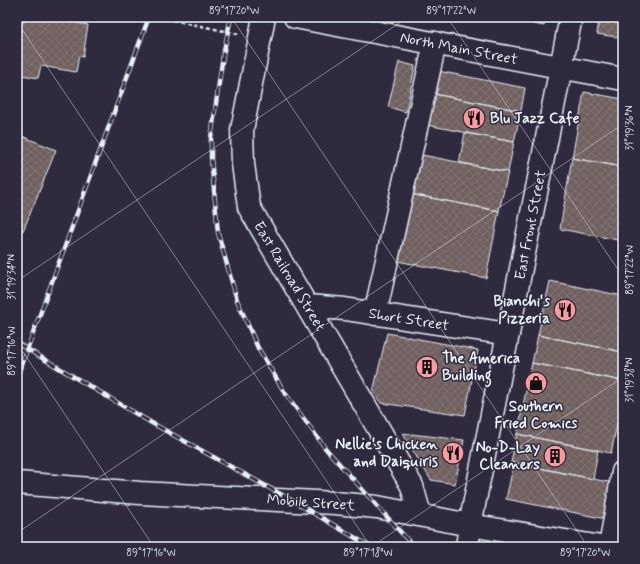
<svg xmlns="http://www.w3.org/2000/svg" width="640" height="564" font-family="Mynerve,sans-serif">
  <defs>
    <pattern id="building-cross-hatch" width="8" height="8" patternUnits="userSpaceOnUse"><rect width="8" height="8" fill="#705f5e"/><path d="M0 0l8 8M0 8l8-8" fill="none" stroke="#847676"/></pattern>
  </defs>
  <rect width="100%" height="100%" fill="#2f2a3d"/>
  <filter id="ink" filterUnits="userSpaceOnUse"><feTurbulence type="fractalNoise" baseFrequency=".025" numOctaves="2"/><feDisplacementMap in="SourceGraphic" scale="8" xChannelSelector="R" yChannelSelector="G"/><feConvolveMatrix kernelMatrix="1 2 1 2 8 2 1 2 1" color-interpolation-filters="sRGB"/></filter>
  <g filter="url(#ink)">
    <!-- building -->
    <path fill="url(#building-cross-hatch)" stroke="#e8f1f8" d="M 17,17 L 41,17 L 88,25 L 83,57 L 79,56 L 76,72 L 41,66 L 38,78 L 17,74 Z
      M 499,17 L 546,17 L 544,26 Z
      M 599,17 L 623,17 L 623,38 L 597,34 Z
      M 399,62 L 415,66 L 406,112 L 388,107 Z
      M 438,71 L 525,88 L 521,111 L 434,94 Z
      M 584,92 L 623,99 L 623,167 L 572,158 Z
      M 434,94 L 521,111 L 514,142 L 427,125 Z
      M 465,133 L 514,142 L 508,172 L 459,163 Z
      M 17,134 L 56,150 L 23,231 L 17,229 Z
      M 417,154 L 508,172 L 499,211 L 410,194 Z
      M 572,158 L 623,167 L 623,241 L 560,229 Z
      M 410,194 L 499,211 L 486,278 L 397,261 Z
      M 550,281 L 623,296 L 623,352 L 538,335 Z
      M 387,333 L 478,350 L 465,415 L 381,403 L 373,392 Z
      M 538,335 L 623,352 L 623,381 L 532,363 Z
      M 532,363 L 623,381 L 623,396 L 611,453 L 517,434 Z
      M 402,433 L 464,440 L 455,484 L 431,480 Z
      M 517,434 L 598,450 L 593,479 L 511,462 Z
      M 514,463 L 613,483 L 606,519 L 506,499 Z"/>
    <g fill="none" stroke-linecap="round" stroke-linejoin="round">
      <!-- minor casing -->
      <g stroke="#e8f1f8" stroke-width="25">
        <path id="minor" d="M 264,17 L 242,130 L 243,164 L 249,207 L 412,486 L 420,515
          M 308,306 L 345,309 L 508,334
          M 375,314 L 435,43
          M 17,483 L 140,493 L 335,503 L 377,507 L 470,525 L 467,547
          M 610,547 L 623,472"/>
      </g>
      <!-- major casing -->
      <g stroke="#e8f1f8" stroke-width="25">
        <path id="major" d="M 295,17 L 623,79
          M 571,17 L 470,525 L 601,547"/>
      </g>
      <!-- path -->
      <path stroke="#e8f1f8" stroke-width="2.5" stroke-dasharray="4 3" stroke-linecap="butt" d="M 159,17 L 238,34"/>
      <!-- minor -->
      <use href="#minor" stroke="#2f2a3d" stroke-width="22"/>
      <!-- major -->
      <use href="#major" stroke="#2f2a3d" stroke-width="22"/>
      <!-- rail casing -->
      <g stroke="#e8f1f8" stroke-width="4.5">
        <path id="rail" d="M 231,17 L 223,55 L 211,138 L 211,158 L 218,233 L 237,300 L 258,348 L 285,393 L 326,449 L 414,547
          M 17,343 L 150,422 L 293,501 L 371,547
          M 17,377 L 149,17"/>
      </g>
      <!-- rail -->
      <use href="#rail" stroke="#2f2a3d" stroke-width="3" stroke-dasharray="9" stroke-linecap="butt"/>
    </g>
  </g>
  <!-- ticks -->
  <path fill="none" stroke="#e8f1f8" stroke-width="1" stroke-opacity="0.45" d="M 231,17 L 588,547M 447,17 L 623,277M 17,22 L 371,547M 17,28 L 33,17M 17,281 L 408,17M 17,343 L 154,547M 17,533 L 623,124M 371,547 L 623,377"/>
  <!-- icons -->
  <defs>
    <g id="restaurant-disc" transform="scale(1.15)"><circle r="9.5" fill="#ff9aa2" stroke="#2f2a3d"/><path d="M-5-6h1v4h1v-4h1v4h1v-4h1v5L-1.5 .5V6h-2V.5L-5-1ZM5-6V6H3V1.5H1.5Q1.5-4 5-6Z" fill="#111"/></g>
    <g id="building-disc" transform="scale(1.15)"><circle r="9.5" fill="#ff9aa2" stroke="#2f2a3d"/><path d="M-4-6H4V6H1V3H-1V6H-4ZM-2.5-4.3h1.7v1.8h-1.7ZM.8-4.3h1.7v1.8H.8ZM-2.5-1h1.7V.8h-1.7ZM.8-1h1.7V.8H.8Z" fill="#111"/></g>
    <g id="shop-disc" transform="scale(1.15)"><circle r="9.5" fill="#ff9aa2" stroke="#2f2a3d"/><path d="M-5-2.5h2.3a2.7 3.5 0 0 1 5.4 0H5L5.5 6h-11ZM-1.5-2.5h3a1.5 2.3 0 0 0-3 0Z" fill="#111"/></g>
  </defs>
  <g fill-rule="evenodd">
    <use href="#restaurant-disc" x="474" y="118"/>
    <use href="#restaurant-disc" x="565" y="310"/>
    <use href="#building-disc" x="427" y="367"/>
    <use href="#shop-disc" x="536" y="383"/>
    <use href="#restaurant-disc" x="453" y="453"/>
    <use href="#building-disc" x="555" y="456"/>
  </g>
  <g text-anchor="middle" stroke-width="3" stroke-linejoin="round" paint-order="stroke">
    <!-- street labels -->
    <g font-size="15" fill="#e8f1f8" stroke="#2f2a3d">
      <text transform="translate(459 48) rotate(11)" y="5">North Main Street</text>
      <text transform="translate(530 225) rotate(-79)" y="5">East Front Street</text>
      <text transform="translate(290 276) rotate(59)" y="5">East Railroad Street</text>
      <text transform="translate(409 319) rotate(9)" y="5">Short Street</text>
      <text transform="translate(311 502) rotate(4)" y="5">Mobile Street</text>
    </g>
    <!-- poi labels -->
    <g font-size="15" font-weight="bold" fill="#e8f1f8" stroke="#2f2a3d" text-anchor="end">
      <text x="490" y="123" text-anchor="start">Blu Jazz Cafe</text>
      <text x="550" y="306">Bianchi's<tspan x="550" dy="17">Pizzeria</tspan></text>
      <text x="442" y="363" text-anchor="start">The America<tspan x="442" dy="17">Building</tspan></text>
      <text x="536" y="411" text-anchor="middle">Southern<tspan x="536" dy="17">Fried Comics</tspan></text>
      <text x="438" y="449">Nellie's Chicken<tspan x="438" dy="17">and Daiquiris</tspan></text>
      <text x="540" y="452">No-D-Lay<tspan x="540" dy="17">Cleaners</tspan></text>
    </g>
  </g>
  <!-- margin -->
  <rect width="640" height="564" fill="none" stroke="#2f2a3d" stroke-width="44"/>
  <rect x="22" y="22" width="596" height="520" fill="none" stroke="#e8f1f8" stroke-width="1.5"/>
  <g font-size="10" text-anchor="middle" fill="#e8f1f8">
    <text x="234" y="14">89°17'20"W</text>
    <text x="451" y="14">89°17'22"W</text>
    <text transform="translate(629 128) rotate(-90)" y="4">31°19'36"N</text>
    <text transform="translate(629 270) rotate(-90)" y="4">89°17'22"W</text>
    <text transform="translate(11 277) rotate(-90)" y="4">31°19'34"N</text>
    <text transform="translate(11 351) rotate(-90)" y="4">89°17'16"W</text>
    <text transform="translate(629 380) rotate(-90)" y="4">31°19'38"N</text>
    <text x="151" y="556">89°17'16"W</text>
    <text x="368" y="556">89°17'18"W</text>
    <text x="585" y="556">89°17'20"W</text>
  </g>
</svg>
